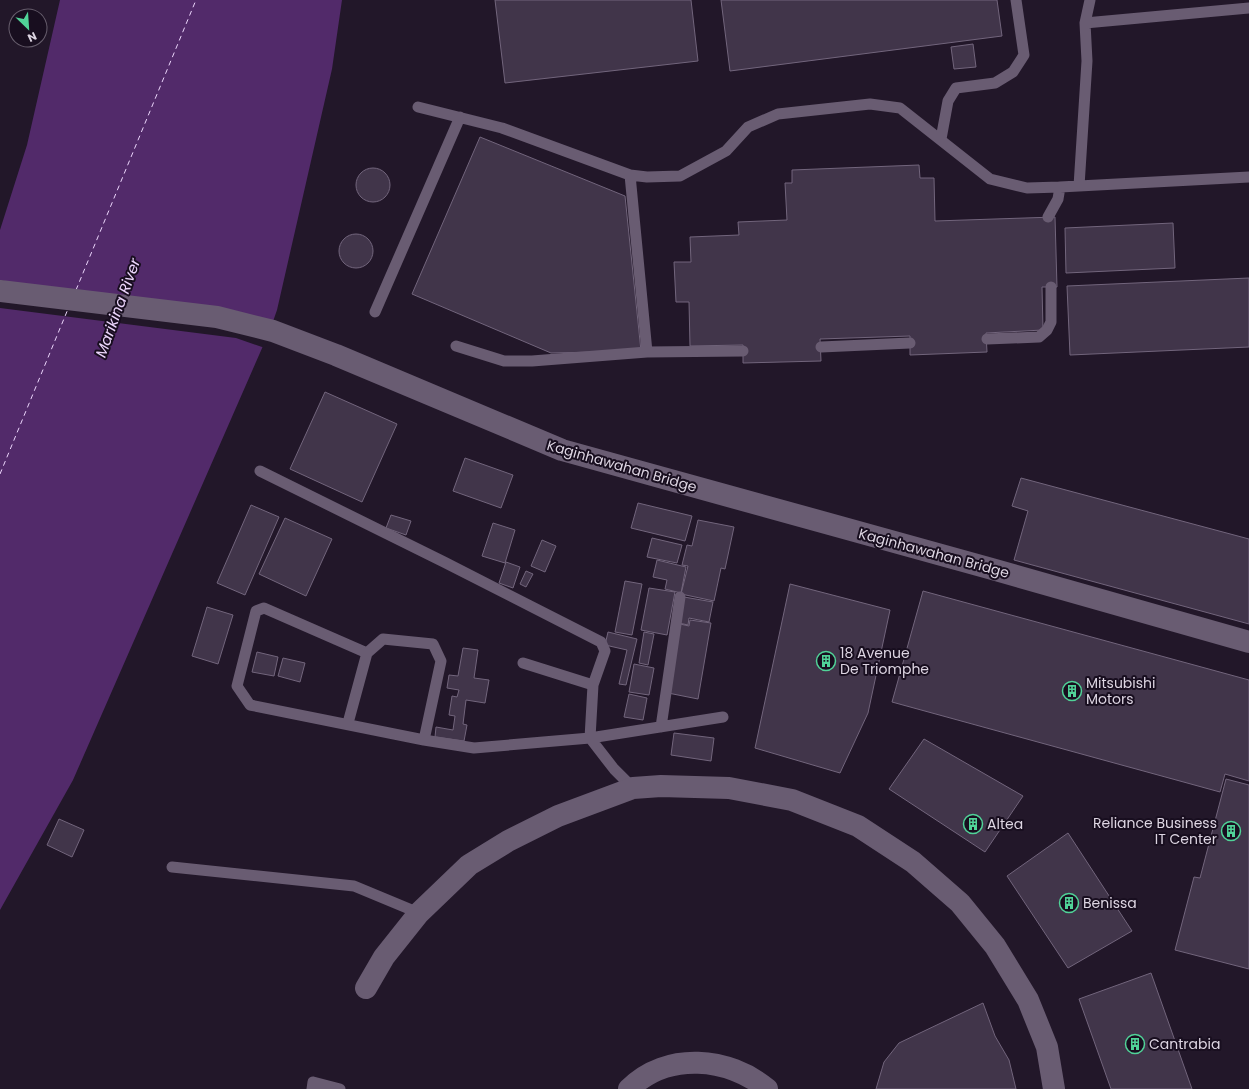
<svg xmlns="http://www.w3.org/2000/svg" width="1249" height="1089" font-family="Poppins,sans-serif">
  <rect width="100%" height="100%" fill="#221729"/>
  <!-- water -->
  <path fill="#522a6a" d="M 60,0 L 342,0 L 332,69 L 277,310 L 270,330 L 73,780 L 0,910 L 0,230 L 27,145 Z"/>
  <!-- pier -->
  <path fill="#221729" d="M 0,280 L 272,331 L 265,348 L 236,338 L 0,308 Z"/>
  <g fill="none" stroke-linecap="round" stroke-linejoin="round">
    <!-- ferry -->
    <path stroke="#ebd5fb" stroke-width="1" stroke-dasharray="5 4" stroke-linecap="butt" d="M 76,290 L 196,0
      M 0,474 L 68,309"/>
  </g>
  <!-- building -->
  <path fill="#41354a" stroke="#72657c" d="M 495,0 L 691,0 L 698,61 L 505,83 Z
    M 721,0 L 997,0 L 1002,36 L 730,71 Z
    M 973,44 L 976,67 L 954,69 L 951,47 Z
    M 480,137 L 625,196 L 641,351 L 551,353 L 412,294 Z
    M 919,165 L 920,178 L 934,178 L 935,221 L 1055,217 L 1057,287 L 1042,287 L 1043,330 L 986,333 L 987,352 L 910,355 L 910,336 L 820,339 L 821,361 L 743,363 L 743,345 L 690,346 L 689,302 L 676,302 L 674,262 L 691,262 L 690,237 L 739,235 L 738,222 L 787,220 L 785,183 L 792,183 L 792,170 Z
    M356 185a17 17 0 1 1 34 0a17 17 0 1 1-34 0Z
    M 1173,223 L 1175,268 L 1066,273 L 1065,228 Z
    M339 251a17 17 0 1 1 34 0a17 17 0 1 1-34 0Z
    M 1249,278 L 1249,347 L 1070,355 L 1067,286 Z
    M 325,392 L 397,424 L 362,502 L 290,469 Z
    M 465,458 L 513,475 L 501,508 L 453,491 Z
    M 1021,478 L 1249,539 L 1249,624 L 1014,560 L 1028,511 L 1012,506 Z
    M 638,503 L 692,516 L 685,541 L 631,528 Z
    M 251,505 L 279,517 L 245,595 L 217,583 Z
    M 391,515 L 411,521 L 406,535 L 386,528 Z
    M 285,518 L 332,539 L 306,596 L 259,574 Z
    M 698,520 L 734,527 L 725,569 L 721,568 L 714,601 L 681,594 L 688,566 L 682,565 L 687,545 L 692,546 Z
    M 493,523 L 515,530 L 505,563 L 482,556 Z
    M 652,538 L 682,545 L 677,563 L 647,557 Z
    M 542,540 L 556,546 L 545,572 L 531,566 Z
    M 657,560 L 686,567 L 681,593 L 665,589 L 667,580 L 653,577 Z
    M 506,562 L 520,567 L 513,588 L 499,583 Z
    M 526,571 L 533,574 L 526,587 L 520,584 Z
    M 625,581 L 642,584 L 632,635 L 615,632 Z
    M 790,584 L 890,610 L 868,713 L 840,773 L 755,748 Z
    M 649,588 L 675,592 L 667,635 L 641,630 Z
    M 923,591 L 1249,680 L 1249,781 L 1225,774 L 1220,792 L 892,702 Z
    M 684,597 L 713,602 L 709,622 L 689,618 L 688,625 L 679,623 Z
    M 207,607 L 233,615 L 218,664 L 192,656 Z
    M 690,620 L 711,623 L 698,699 L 668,693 L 680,624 L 689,626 Z
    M 608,632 L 637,639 L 626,685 L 619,684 L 627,650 L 605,645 Z
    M 644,632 L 654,634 L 648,665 L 639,663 Z
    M 463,648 L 478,650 L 474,678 L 489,680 L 485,703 L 466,700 L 463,724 L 467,725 L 464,741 L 435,737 L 436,727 L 453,730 L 455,716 L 449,715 L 452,696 L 457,697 L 459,690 L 447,688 L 449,675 L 458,676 Z
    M 257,652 L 278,657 L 274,676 L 252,672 Z
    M 283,658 L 305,663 L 300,682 L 278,676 Z
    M 634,664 L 654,668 L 649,695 L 629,692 Z
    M 629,694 L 647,698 L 643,720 L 624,717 Z
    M 674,733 L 714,738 L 711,761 L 671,755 Z
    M 924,739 L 1023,796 L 985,852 L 889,789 Z
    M 1226,779 L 1249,785 L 1249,969 L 1175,950 L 1194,877 L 1200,878 Z
    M 59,819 L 84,830 L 72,857 L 47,845 Z
    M 1068,833 L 1132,931 L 1068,968 L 1007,876 Z
    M 1151,973 L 1192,1089 L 1111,1089 L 1079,999 Z
    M 983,1003 L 995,1036 L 1009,1060 L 1016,1089 L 876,1089 L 884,1062 L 899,1043 Z"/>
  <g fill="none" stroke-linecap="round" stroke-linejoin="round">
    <!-- lane -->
    <path stroke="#695c72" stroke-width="11" d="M 1085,23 L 1090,0
      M 418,107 L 502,128 L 630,175 L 647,177 L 680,176 L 726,151 L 748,127 L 778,114 L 870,104 L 900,108 L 990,179 L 1027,188 L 1060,187
      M 941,139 L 948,101 L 956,88 L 995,83 L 1013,72 L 1024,55 L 1016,0
      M 630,175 L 647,352
      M 1079,186 L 1087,61 L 1085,23 L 1249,8
      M 1048,217 L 1058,199 L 1060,187 L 1249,177
      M 375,312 L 460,117
      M 987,339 L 1039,337 L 1047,330 L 1051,322 L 1051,287
      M 456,346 L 504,361 L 532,361 L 647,352 L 743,351
      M 821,347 L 910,343
      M 260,471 L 444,562 L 601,642 L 605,651 L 593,685
      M 367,653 L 264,608 L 256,611 L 237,686 L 250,705 L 424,740 L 474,748 L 590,738 L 614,769 L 633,788
      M 523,663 L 593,685 L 590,738 L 723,717
      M 348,723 L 367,653 L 383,639 L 433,644 L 441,661 L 424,740
      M 661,727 L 680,597
      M 172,867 L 354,886 L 419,913
      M 312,1089 L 313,1082 L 340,1089"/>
    <!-- street -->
    <path stroke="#695c72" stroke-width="22" d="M 366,988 L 384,957 L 419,913 L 469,865 L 508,841 L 558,816 L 633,788 L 661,786 L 729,788 L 792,800 L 858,826 L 913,862 L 960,903 L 995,946 L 1028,1000 L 1047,1047 L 1054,1089
      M 629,1089 C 667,1051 729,1057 767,1089"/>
    <!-- secondary -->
    <path stroke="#695c72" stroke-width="22" d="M 0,291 L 217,317 L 273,331 L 336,355 L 562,450 L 992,569 L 1249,642"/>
  </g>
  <!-- icons -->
  <defs>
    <g id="building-ring" transform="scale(1)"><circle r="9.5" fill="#180e1f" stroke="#50d398" stroke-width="1.5"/><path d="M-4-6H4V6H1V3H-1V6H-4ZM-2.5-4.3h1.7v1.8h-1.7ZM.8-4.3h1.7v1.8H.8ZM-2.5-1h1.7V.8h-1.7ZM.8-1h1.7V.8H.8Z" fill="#50d398"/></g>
  </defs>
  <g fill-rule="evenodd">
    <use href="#building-ring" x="826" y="661"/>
    <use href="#building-ring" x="1072" y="691"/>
    <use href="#building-ring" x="973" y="824"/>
    <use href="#building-ring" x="1231" y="831"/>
    <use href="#building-ring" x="1069" y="903"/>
    <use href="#building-ring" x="1135" y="1044"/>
  </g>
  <g text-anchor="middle" stroke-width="4" stroke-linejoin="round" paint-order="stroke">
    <!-- street labels -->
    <g font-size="14" fill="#ddd5e2" stroke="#180e1f">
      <text transform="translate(622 466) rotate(16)" y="5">Kaginhawahan Bridge</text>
      <text transform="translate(934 553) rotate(15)" y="5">Kaginhawahan Bridge</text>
    </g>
    <!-- poi labels -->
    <g font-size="14" fill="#ddd5e2" stroke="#180e1f" text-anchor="start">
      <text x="840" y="658">18 Avenue<tspan x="840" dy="16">De Triomphe</tspan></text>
      <text x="1086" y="688">Mitsubishi<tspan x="1086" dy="16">Motors</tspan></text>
      <text x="1217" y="828" text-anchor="end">Reliance Business<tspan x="1217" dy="16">IT Center</tspan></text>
      <text x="987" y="829">Altea</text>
      <text x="1083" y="908">Benissa</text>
      <text x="1149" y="1049">Cantrabia</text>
    </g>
    <!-- water labels -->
    <g font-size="15" font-style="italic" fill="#ebd5fb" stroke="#180e1f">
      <text transform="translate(118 308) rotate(-70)" y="5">Marikina River</text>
    </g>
  </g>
  <!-- north arrow -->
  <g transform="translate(28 28) rotate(155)"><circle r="19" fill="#180e1f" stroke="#675e6d"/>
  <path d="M0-3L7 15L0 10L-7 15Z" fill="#50d398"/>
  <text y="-6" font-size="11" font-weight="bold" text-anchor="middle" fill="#ddd5e2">N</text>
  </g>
</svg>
